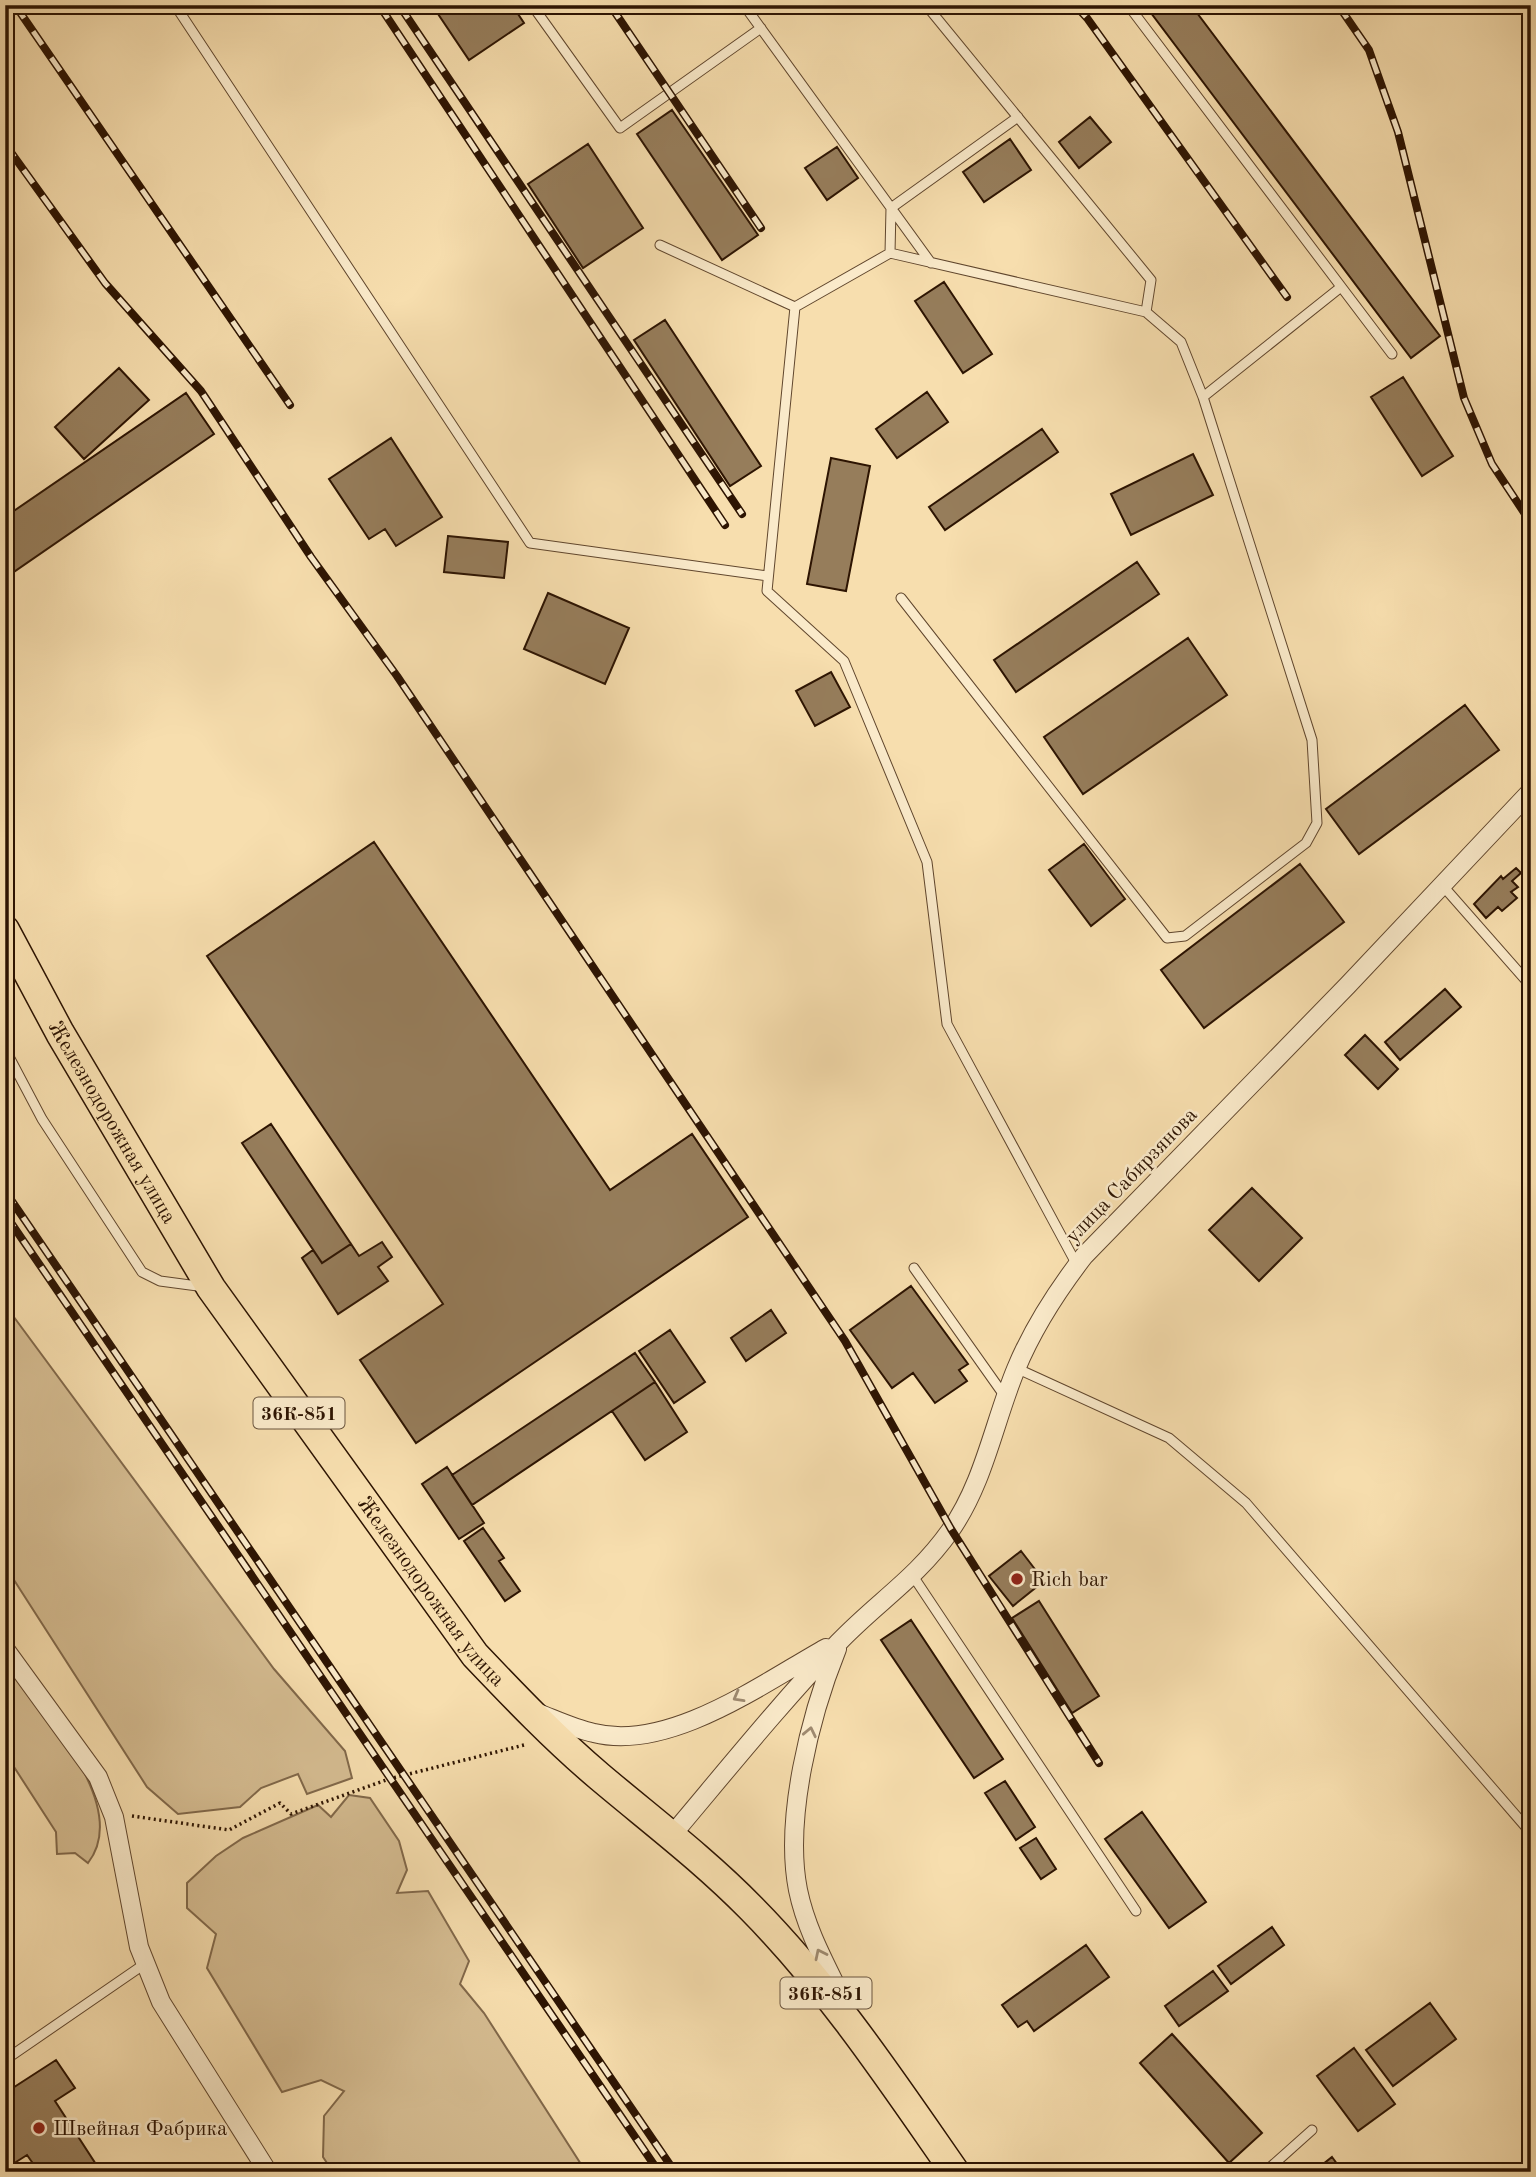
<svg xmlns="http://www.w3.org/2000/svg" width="1536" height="2177" font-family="'Old Standard TT',serif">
  <rect width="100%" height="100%" fill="#f7deae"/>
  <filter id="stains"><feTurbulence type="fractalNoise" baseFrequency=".00286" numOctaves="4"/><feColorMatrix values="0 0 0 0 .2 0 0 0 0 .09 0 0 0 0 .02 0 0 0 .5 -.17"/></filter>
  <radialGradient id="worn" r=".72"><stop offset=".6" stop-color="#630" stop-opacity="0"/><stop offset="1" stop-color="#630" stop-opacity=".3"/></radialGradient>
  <!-- green -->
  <path fill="#d5bc91" stroke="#81684a" stroke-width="2" d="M 5,1305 L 274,1669 L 345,1751 L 352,1778 L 307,1794 L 298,1774 L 261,1788 L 240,1807 L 178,1814 L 147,1787 L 5,1566 Z
    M 5,1662 C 39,1708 133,1805 88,1863 L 75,1853 L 57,1854 L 56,1832 L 5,1753 Z
    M 349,1795 L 370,1798 L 399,1841 L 407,1870 L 397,1893 L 428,1891 L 469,1961 L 460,1984 L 484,2013 L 586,2172 L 333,2172 L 323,2157 L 324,2116 L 344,2091 L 321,2080 L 282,2092 L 207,1968 L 216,1934 L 187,1908 L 187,1883 L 216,1856 L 243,1838 L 318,1805 L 331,1817 Z"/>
  <!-- building -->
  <path fill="#967d5b" stroke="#2d1402" stroke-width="2" d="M 432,5 L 512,5 L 524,23 L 469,60 Z
    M 1145,5 L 1191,5 L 1440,336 L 1411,358 Z
    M 672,110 L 758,235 L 722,260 L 637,134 Z
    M 1090,117 L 1111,142 L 1079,168 L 1059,142 Z
    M 1010,139 L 1031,170 L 984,202 L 963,172 Z
    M 588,144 L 643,228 L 583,268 L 528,184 Z
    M 837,147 L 858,178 L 827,200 L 805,168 Z
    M 944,282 L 992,354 L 963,373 L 915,301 Z
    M 665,320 L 761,466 L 730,486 L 634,340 Z
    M 119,368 L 149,400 L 84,459 L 55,427 Z
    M 1403,377 L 1453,456 L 1422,476 L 1371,397 Z
    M 927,392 L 948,422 L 897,458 L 876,429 Z
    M 186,393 L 214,434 L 5,578 L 5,517 Z
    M 1042,429 L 1058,452 L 945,530 L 929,507 Z
    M 391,438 L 442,517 L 396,546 L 385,529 L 369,539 L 329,479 Z
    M 1193,454 L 1213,495 L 1131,535 L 1111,494 Z
    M 831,458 L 870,466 L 846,591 L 807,584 Z
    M 448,536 L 508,542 L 504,578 L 444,572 Z
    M 1137,562 L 1159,594 L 1016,692 L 994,660 Z
    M 548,593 L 629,628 L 605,684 L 524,649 Z
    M 1188,638 L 1227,695 L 1083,794 L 1044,737 Z
    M 831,672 L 850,707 L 815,726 L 796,691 Z
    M 1465,705 L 1499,750 L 1359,854 L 1326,809 Z
    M 374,842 L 610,1190 L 692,1134 L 748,1217 L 416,1443 L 360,1360 L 443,1304 L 207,956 Z
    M 1084,844 L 1125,899 L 1091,926 L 1049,870 Z
    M 1300,864 L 1344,922 L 1204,1028 L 1161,970 Z
    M 1516,868 L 1521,873 L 1512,881 L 1518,887 L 1511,892 L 1517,898 L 1502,911 L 1498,907 L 1486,918 L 1474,904 L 1501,876 L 1503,879 Z
    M 1445,989 L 1461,1007 L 1400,1060 L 1385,1042 Z
    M 1365,1035 L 1398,1069 L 1378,1089 L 1345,1055 Z
    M 271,1124 L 351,1244 L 322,1263 L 242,1143 Z
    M 1252,1188 L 1302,1238 L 1259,1281 L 1209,1230 Z
    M 382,1242 L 392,1257 L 378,1267 L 388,1281 L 338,1314 L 302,1258 L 313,1250 L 322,1263 L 351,1244 L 359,1256 Z
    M 911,1286 L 968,1364 L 959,1370 L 967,1381 L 935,1403 L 913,1373 L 892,1388 L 850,1330 Z
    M 771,1310 L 786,1333 L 746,1361 L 731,1338 Z
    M 670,1330 L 705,1382 L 674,1403 L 639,1351 Z
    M 635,1353 L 655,1382 L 472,1505 L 452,1475 Z
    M 655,1382 L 687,1432 L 645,1460 L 612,1411 Z
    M 447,1467 L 484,1523 L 459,1539 L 422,1484 Z
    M 483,1528 L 504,1558 L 499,1561 L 520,1591 L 505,1601 L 464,1541 Z
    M 1021,1551 L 1044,1581 L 1013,1606 L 989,1576 Z
    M 1039,1601 L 1099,1696 L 1072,1713 L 1012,1618 Z
    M 911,1620 L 1003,1759 L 974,1778 L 881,1640 Z
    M 1005,1781 L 1035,1827 L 1016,1840 L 985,1793 Z
    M 1142,1812 L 1206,1902 L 1169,1928 L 1105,1839 Z
    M 1036,1838 L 1056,1869 L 1041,1879 L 1020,1848 Z
    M 1272,1927 L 1284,1945 L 1231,1984 L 1218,1966 Z
    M 1086,1945 L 1109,1977 L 1034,2031 L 1027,2021 L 1018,2027 L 1002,2005 Z
    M 1213,1971 L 1228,1991 L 1179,2026 L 1165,2006 Z
    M 1430,2003 L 1456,2039 L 1393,2086 L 1366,2050 Z
    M 1172,2034 L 1262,2133 L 1229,2163 L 1140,2063 Z
    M 1354,2048 L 1395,2104 L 1358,2131 L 1317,2076 Z
    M 56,2060 L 75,2088 L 55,2101 L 101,2172 L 39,2172 L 27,2155 L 5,2169 L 5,2093 Z
    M 1332,2157 L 1343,2172 L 1313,2172 Z"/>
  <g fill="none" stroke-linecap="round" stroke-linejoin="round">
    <!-- service casing -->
    <g stroke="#60462d" stroke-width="11">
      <path id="service" d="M 175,5 L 530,543 L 768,576
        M 532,5 L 620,128 L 761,28
        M 744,5 L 931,263
        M 926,5 L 1151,280 L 1146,312
        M 1128,5 L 1392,354
        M 660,245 L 795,307
        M 890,253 L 891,208 L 1018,117
        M 1203,397 L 1341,287
        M 901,598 L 1167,938 L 1185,936 L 1306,843 L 1317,823 L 1312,740 L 1203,397 L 1181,342 L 1146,312 L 890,253 L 795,307 L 767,591 L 844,661 L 927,862 L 947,1024 L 1077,1265
        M 1443,886 L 1531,986
        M 5,1049 L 42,1119 L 142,1272 L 160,1281 L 205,1287
        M 914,1268 L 1006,1398
        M 1016,1368 L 1169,1438 L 1246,1503 L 1531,1833
        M 913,1576 L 1136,1911
        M 5,2060 L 146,1963
        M 1265,2172 L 1312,2130"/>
    </g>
    <!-- minor casing -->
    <g stroke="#60462d" stroke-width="20">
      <path id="minor" d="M 5,1649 L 98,1777 L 114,1817 L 139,1947 L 161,2002 L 268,2172
        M 837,1649 C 810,1716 784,1819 798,1890 C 806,1929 825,1963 842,1998
        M 538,1713 C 556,1720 575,1729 594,1733 C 669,1752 763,1683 826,1648
        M 672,1835 C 726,1771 780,1704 838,1643 C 877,1602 916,1579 950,1531 C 984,1483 994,1422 1016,1369 C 1033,1328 1057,1291 1084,1256 L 1347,986 L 1531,791"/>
    </g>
    <!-- primary casing -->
    <g stroke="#2d1402" stroke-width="31">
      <g id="primary">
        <path id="s1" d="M 5,930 L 60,1033 L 211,1288 L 475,1655 C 515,1697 555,1739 600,1777 C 651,1820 704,1860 751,1908 C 830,1988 891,2080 955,2172"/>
      </g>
    </g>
    <!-- path -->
    <path stroke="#2d1402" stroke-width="3.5" stroke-dasharray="2 3.5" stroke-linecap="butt" d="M 132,1816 L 229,1830 L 280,1803 L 291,1814 L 389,1779 L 524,1745"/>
    <!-- service -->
    <use href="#service" stroke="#faeaca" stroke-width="9"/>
    <!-- minor -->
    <use href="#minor" stroke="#faeaca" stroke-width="18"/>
    <!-- primary -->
    <use href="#primary" stroke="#f7deae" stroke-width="28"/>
    <!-- rail casing -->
    <g stroke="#2d1402" stroke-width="8">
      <path id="rail" d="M 15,5 L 290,405
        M 379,5 L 725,525
        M 399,5 L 742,514
        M 610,5 L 761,228
        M 1075,5 L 1087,18 L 1287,297
        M 1338,5 L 1369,50 L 1398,132 L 1464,398 L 1492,464 L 1531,523
        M 5,144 L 105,283 L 201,391 L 311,557 L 397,676 L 845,1341 L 951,1529 L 1099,1763
        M 5,1191 L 675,2172
        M 5,1214 L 659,2172"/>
    </g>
    <!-- rail -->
    <use href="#rail" stroke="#faeaca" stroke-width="5" stroke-dasharray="16" stroke-linecap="butt"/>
  </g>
  <!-- one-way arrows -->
  <defs><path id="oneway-chevron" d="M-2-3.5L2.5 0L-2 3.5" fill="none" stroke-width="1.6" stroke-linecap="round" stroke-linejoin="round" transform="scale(1.75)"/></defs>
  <g stroke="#9e8a70">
    <use href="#oneway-chevron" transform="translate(738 1697) rotate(151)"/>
    <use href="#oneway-chevron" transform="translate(810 1732) rotate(-78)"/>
    <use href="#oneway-chevron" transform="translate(820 1954) rotate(-116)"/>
  </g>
  <!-- markers -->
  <g fill="#8f2418" stroke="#faeaca" stroke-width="2.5">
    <circle cx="1017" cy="1579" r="7"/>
    <circle cx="39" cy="2128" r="7"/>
  </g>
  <g text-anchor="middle" stroke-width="5" stroke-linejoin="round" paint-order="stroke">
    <!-- shield labels -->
    <g fill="#faeaca" stroke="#6a543e" stroke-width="2">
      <rect x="253.5" y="1397.5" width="91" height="31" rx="5"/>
      <rect x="780.5" y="1977.5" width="91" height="31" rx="5"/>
    </g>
    <g font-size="19" font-weight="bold" fill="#2d1402">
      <text x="299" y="1420">36К-851</text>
      <text x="826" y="2000">36К-851</text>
    </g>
    <!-- street labels -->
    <g font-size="21" fill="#2d1402" stroke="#faeaca">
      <text dy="7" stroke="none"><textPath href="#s1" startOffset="220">Железнодорожная улица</textPath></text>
      <text transform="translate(1131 1175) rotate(-46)" y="7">улица Сабирзянова</text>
      <text dy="7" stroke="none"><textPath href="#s1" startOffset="788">Железнодорожная улица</textPath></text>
    </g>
    <!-- poi labels -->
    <g font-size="21" fill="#2d1402" stroke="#faeaca" text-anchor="start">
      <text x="1031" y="1586">Rich bar</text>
      <text x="53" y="2135">Швейная Фабрика</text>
    </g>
  </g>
  <!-- margin -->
  <rect width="1536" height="2177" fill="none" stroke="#f7deae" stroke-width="28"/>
  <rect x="7" y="7" width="1522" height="2163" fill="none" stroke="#2d1402" stroke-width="3.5"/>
  <rect x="14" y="14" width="1508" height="2149" fill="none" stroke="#2d1402" stroke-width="2"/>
  <rect width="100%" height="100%" filter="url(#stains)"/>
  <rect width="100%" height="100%" fill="url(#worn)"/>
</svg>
